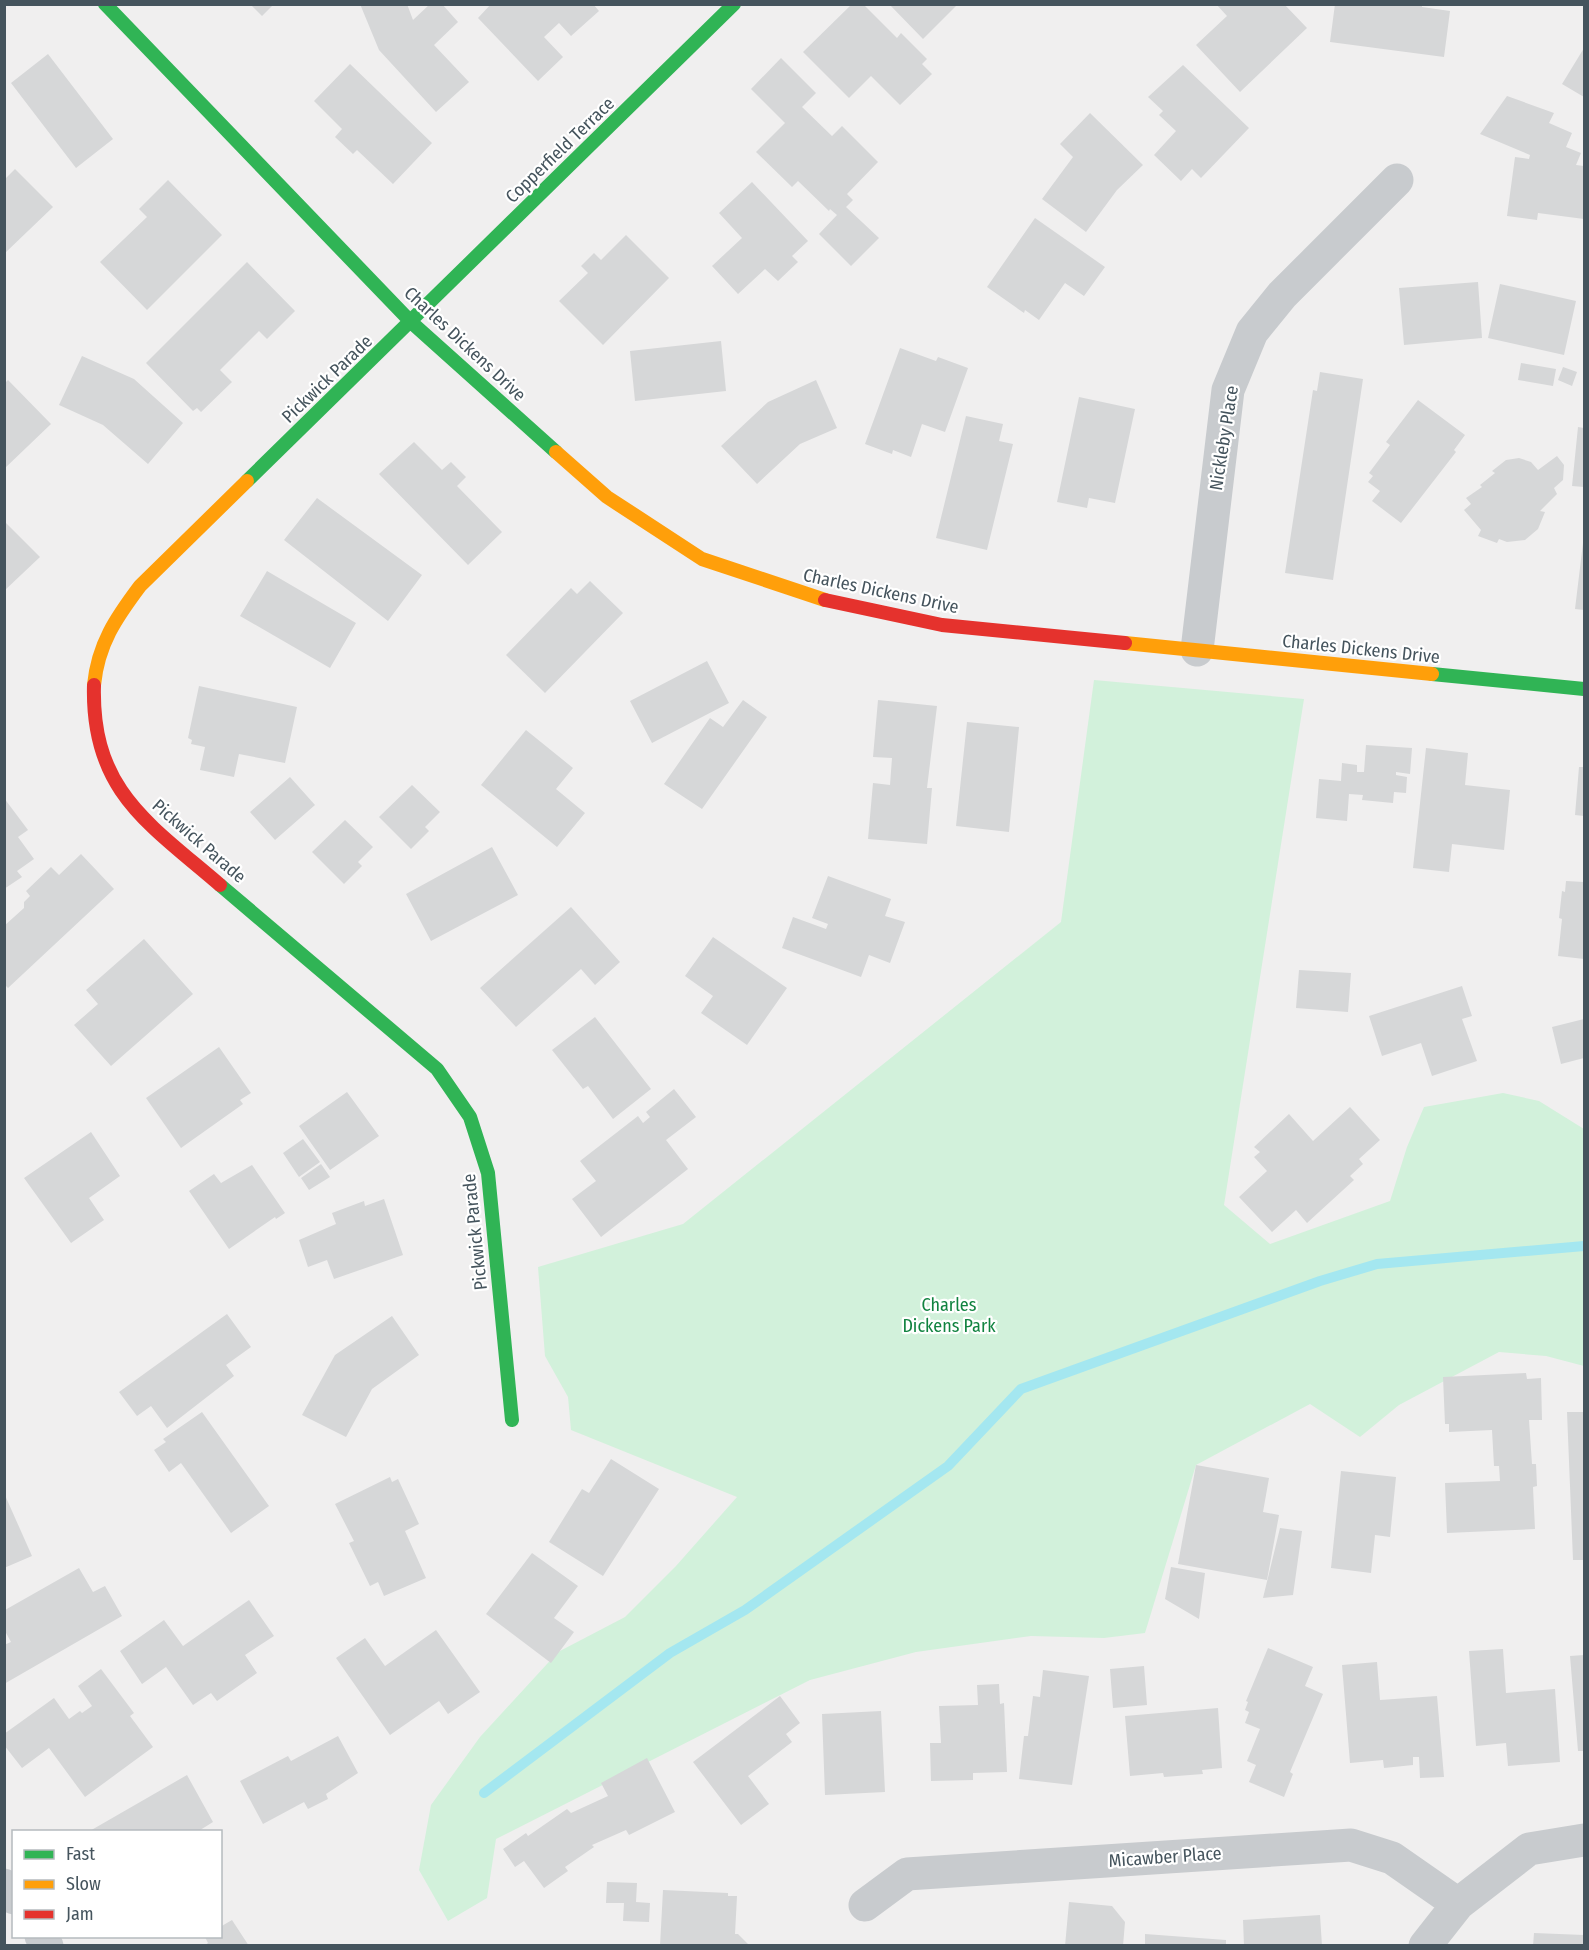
<svg xmlns="http://www.w3.org/2000/svg" width="1589" height="1950" font-family="'Fira Sans Condensed',sans-serif">
  <rect width="100%" height="100%" fill="#f0efef"/>
  <!-- green -->
  <path fill="#d2f1db" d="M 1094,680 L 1304,699 L 1224,1205 L 1270,1244 L 1390,1201 L 1407,1147 L 1424,1107 L 1503,1093 L 1539,1101 L 1584,1129 L 1584,1366 L 1546,1356 L 1499,1352 L 1399,1405 L 1360,1437 L 1310,1404 L 1196,1465 L 1145,1633 L 1104,1638 L 1031,1636 L 916,1652 L 810,1680 L 496,1839 L 487,1898 L 448,1921 L 419,1870 L 431,1805 L 480,1737 L 558,1652 L 625,1617 L 676,1566 L 737,1497 L 571,1430 L 568,1397 L 545,1356 L 538,1267 L 683,1224 L 1061,922 Z"/>
  <g fill="none" stroke-linecap="round" stroke-linejoin="round">
    <!-- stream -->
    <path stroke="#a4e7f0" stroke-width="10" d="M 484,1793 L 670,1653 L 745,1610 L 948,1466 L 1021,1389 L 1320,1281 L 1377,1264 L 1584,1246"/>
  </g>
  <!-- building -->
  <path fill="#d6d7d8" d="M 250,4 L 274,4 L 262,16 Z
    M 360,4 L 407,4 L 413,20 L 430,4 L 442,4 L 458,22 L 434,45 L 469,82 L 436,112 L 379,50 Z
    M 491,4 L 593,4 L 599,11 L 571,36 L 559,23 L 544,37 L 563,57 L 538,81 L 478,18 Z
    M 852,4 L 863,4 L 897,38 L 901,33 L 927,59 L 922,64 L 932,74 L 900,105 L 871,76 L 849,98 L 803,52 Z
    M 889,4 L 958,4 L 923,39 Z
    M 1216,4 L 1284,4 L 1307,28 L 1240,92 L 1196,45 L 1227,16 Z
    M 1335,4 L 1422,4 L 1422,7 L 1450,11 L 1444,57 L 1330,42 Z
    M 1584,48 L 1584,97 L 1562,84 Z
    M 48,54 L 113,139 L 76,168 L 11,83 Z
    M 781,58 L 816,93 L 802,107 L 832,136 L 842,126 L 878,162 L 847,194 L 853,200 L 846,207 L 879,238 L 851,266 L 819,234 L 837,215 L 830,209 L 829,211 L 798,181 L 792,187 L 756,152 L 785,123 L 751,89 Z
    M 350,64 L 432,143 L 393,184 L 357,150 L 353,154 L 335,137 L 342,129 L 314,101 Z
    M 1183,65 L 1249,128 L 1201,178 L 1192,169 L 1181,181 L 1154,155 L 1176,131 L 1159,115 L 1163,111 L 1148,97 Z
    M 1507,96 L 1554,113 L 1549,123 L 1572,133 L 1566,147 L 1581,153 L 1576,165 L 1584,166 L 1584,219 L 1538,213 L 1537,220 L 1507,216 L 1515,157 L 1529,159 L 1530,155 L 1480,134 Z
    M 1090,113 L 1143,165 L 1117,190 L 1086,232 L 1042,199 L 1073,157 L 1060,144 Z
    M 15,169 L 53,207 L 4,254 L 4,180 Z
    M 168,180 L 222,235 L 147,310 L 100,262 L 147,217 L 139,209 Z
    M 752,182 L 808,241 L 792,256 L 798,262 L 778,281 L 765,269 L 738,294 L 712,266 L 742,238 L 719,213 Z
    M 1035,218 L 1105,267 L 1084,296 L 1065,283 L 1039,320 L 1025,310 L 1024,313 L 987,287 Z
    M 626,235 L 669,278 L 603,345 L 559,301 L 588,273 L 581,266 L 594,253 L 601,260 Z
    M 247,262 L 295,311 L 267,339 L 259,331 L 220,370 L 232,382 L 201,412 L 197,408 L 193,411 L 146,363 Z
    M 1478,282 L 1482,338 L 1404,345 L 1399,288 Z
    M 1500,284 L 1576,301 L 1564,355 L 1488,338 Z
    M 721,341 L 726,391 L 635,401 L 630,351 Z
    M 900,348 L 936,361 L 938,357 L 968,368 L 945,432 L 922,424 L 911,457 L 893,450 L 892,454 L 865,444 Z
    M 82,356 L 134,379 L 183,423 L 148,464 L 103,425 L 59,405 Z
    M 1521,363 L 1556,369 L 1553,386 L 1518,380 Z
    M 1563,367 L 1577,372 L 1572,386 L 1558,380 Z
    M 1320,372 L 1363,379 L 1333,580 L 1285,573 L 1313,390 L 1317,391 Z
    M 8,380 L 51,424 L 4,469 L 4,384 Z
    M 816,380 L 837,428 L 800,444 L 757,484 L 721,446 L 768,402 Z
    M 1079,397 L 1135,409 L 1115,503 L 1089,498 L 1087,508 L 1057,502 Z
    M 1418,400 L 1465,435 L 1454,450 L 1456,452 L 1401,523 L 1372,501 L 1380,491 L 1368,482 L 1373,476 L 1369,473 L 1390,445 L 1386,442 Z
    M 966,416 L 1003,424 L 999,441 L 1013,444 L 987,550 L 936,538 Z
    M 1578,427 L 1584,428 L 1584,487 L 1572,486 Z
    M 414,442 L 442,470 L 451,462 L 466,477 L 457,486 L 502,532 L 468,565 L 379,474 Z
    M 1557,456 L 1564,465 L 1563,480 L 1554,488 L 1557,494 L 1540,511 L 1545,512 L 1538,529 L 1525,540 L 1507,542 L 1499,539 L 1497,543 L 1478,536 L 1481,530 L 1464,510 L 1471,504 L 1466,498 L 1482,487 L 1480,485 L 1495,473 L 1492,471 L 1506,460 L 1519,458 L 1531,462 L 1538,470 Z
    M 317,498 L 422,575 L 388,621 L 284,540 Z
    M 4,521 L 40,557 L 4,591 Z
    M 1583,543 L 1584,544 L 1584,610 L 1575,609 Z
    M 267,571 L 356,623 L 330,668 L 240,616 Z
    M 590,581 L 623,613 L 545,693 L 506,655 L 571,588 L 577,594 Z
    M 707,661 L 729,703 L 652,743 L 630,701 Z
    M 199,686 L 297,707 L 285,763 L 239,754 L 234,777 L 200,770 L 205,747 L 191,744 L 192,740 L 188,738 Z
    M 743,700 L 767,717 L 702,809 L 664,784 L 710,718 L 723,727 Z
    M 878,700 L 937,706 L 927,788 L 932,788 L 927,844 L 868,839 L 873,783 L 890,785 L 892,758 L 873,757 Z
    M 967,722 L 1019,727 L 1009,832 L 956,826 Z
    M 526,730 L 573,768 L 556,789 L 585,813 L 557,847 L 481,785 Z
    M 1366,745 L 1412,748 L 1410,774 L 1396,772 L 1396,775 L 1407,777 L 1406,793 L 1394,792 L 1393,803 L 1362,800 L 1363,795 L 1349,794 L 1347,821 L 1316,818 L 1319,779 L 1341,781 L 1342,763 L 1357,765 L 1357,772 L 1364,772 Z
    M 1426,748 L 1468,753 L 1465,785 L 1510,790 L 1504,850 L 1452,844 L 1449,872 L 1413,868 Z
    M 1579,767 L 1584,767 L 1584,816 L 1575,815 Z
    M 290,777 L 315,805 L 275,840 L 250,812 Z
    M 412,785 L 440,812 L 425,827 L 429,831 L 411,849 L 379,817 Z
    M 4,798 L 28,830 L 18,837 L 34,859 L 17,871 L 22,877 L 4,889 Z
    M 345,820 L 373,847 L 358,862 L 362,866 L 344,884 L 312,852 Z
    M 492,847 L 518,895 L 431,941 L 406,894 Z
    M 81,854 L 114,889 L 8,988 L 4,984 L 4,926 L 24,908 L 24,902 L 30,896 L 26,891 L 51,867 L 59,875 Z
    M 828,876 L 891,899 L 885,916 L 905,922 L 890,963 L 869,955 L 861,977 L 782,948 L 793,917 L 826,929 L 828,924 L 812,918 Z
    M 1566,881 L 1584,882 L 1584,959 L 1558,956 L 1562,919 L 1559,918 L 1562,891 L 1565,892 Z
    M 571,907 L 620,962 L 595,985 L 581,969 L 516,1027 L 480,988 Z
    M 713,937 L 787,988 L 747,1045 L 701,1013 L 713,996 L 685,976 Z
    M 144,939 L 193,994 L 111,1066 L 74,1025 L 98,1004 L 86,990 Z
    M 1299,970 L 1351,973 L 1348,1012 L 1296,1008 Z
    M 1462,986 L 1472,1016 L 1462,1019 L 1477,1061 L 1432,1076 L 1421,1043 L 1382,1056 L 1369,1016 Z
    M 595,1017 L 651,1089 L 613,1119 L 588,1086 L 583,1089 L 552,1050 Z
    M 1584,1019 L 1584,1058 L 1561,1064 L 1552,1027 Z
    M 219,1047 L 251,1093 L 240,1100 L 243,1104 L 181,1148 L 146,1098 Z
    M 674,1089 L 696,1117 L 666,1140 L 688,1169 L 601,1237 L 572,1199 L 596,1181 L 580,1161 L 638,1116 L 643,1123 L 650,1117 L 646,1112 Z
    M 347,1092 L 379,1136 L 330,1170 L 299,1126 Z
    M 1350,1107 L 1380,1140 L 1359,1159 L 1363,1164 L 1350,1176 L 1354,1180 L 1307,1223 L 1296,1210 L 1272,1232 L 1239,1197 L 1267,1171 L 1254,1157 L 1260,1152 L 1254,1147 L 1289,1114 L 1313,1141 Z
    M 91,1132 L 120,1176 L 89,1198 L 104,1220 L 71,1243 L 24,1178 Z
    M 303,1139 L 320,1162 L 299,1177 L 283,1153 Z
    M 321,1164 L 330,1177 L 309,1190 L 301,1178 Z
    M 252,1165 L 285,1213 L 276,1219 L 275,1217 L 229,1249 L 189,1191 L 214,1174 L 221,1183 Z
    M 384,1199 L 403,1255 L 334,1279 L 327,1260 L 308,1267 L 299,1240 L 336,1224 L 332,1213 L 364,1201 L 365,1206 Z
    M 227,1314 L 251,1347 L 226,1365 L 234,1376 L 167,1428 L 151,1406 L 137,1416 L 119,1392 Z
    M 392,1316 L 419,1355 L 372,1389 L 346,1437 L 302,1415 L 335,1355 Z
    M 1526,1373 L 1527,1379 L 1541,1378 L 1542,1420 L 1529,1420 L 1532,1464 L 1536,1464 L 1537,1486 L 1533,1487 L 1535,1529 L 1447,1533 L 1445,1483 L 1500,1481 L 1499,1466 L 1494,1466 L 1492,1430 L 1449,1432 L 1449,1424 L 1445,1424 L 1443,1377 Z
    M 202,1412 L 269,1506 L 231,1533 L 181,1463 L 169,1472 L 154,1450 L 166,1442 L 163,1439 Z
    M 1567,1412 L 1584,1412 L 1584,1560 L 1573,1560 Z
    M 611,1459 L 659,1489 L 603,1576 L 549,1542 L 582,1489 L 589,1493 Z
    M 1196,1465 L 1269,1478 L 1263,1512 L 1279,1515 L 1267,1580 L 1178,1564 Z
    M 1341,1471 L 1396,1477 L 1390,1537 L 1375,1535 L 1371,1573 L 1331,1568 Z
    M 390,1477 L 392,1482 L 398,1479 L 419,1524 L 405,1531 L 426,1578 L 384,1596 L 378,1582 L 370,1586 L 349,1543 L 354,1541 L 335,1504 Z
    M 4,1493 L 32,1556 L 4,1568 Z
    M 1280,1528 L 1302,1531 L 1293,1595 L 1263,1598 Z
    M 532,1553 L 578,1586 L 554,1618 L 574,1632 L 551,1663 L 486,1614 Z
    M 1171,1567 L 1205,1573 L 1199,1619 L 1165,1599 Z
    M 79,1568 L 93,1592 L 105,1586 L 122,1616 L 4,1684 L 4,1645 L 11,1642 L 5,1631 L 5,1610 Z
    M 249,1600 L 274,1636 L 245,1655 L 257,1673 L 217,1701 L 211,1693 L 193,1705 L 166,1667 L 142,1684 L 120,1651 L 164,1620 L 183,1646 Z
    M 436,1630 L 480,1692 L 448,1714 L 439,1701 L 390,1735 L 336,1658 L 365,1638 L 385,1666 Z
    M 1268,1648 L 1313,1667 L 1305,1686 L 1323,1694 L 1290,1772 L 1293,1774 L 1284,1797 L 1249,1782 L 1256,1765 L 1247,1761 L 1260,1729 L 1245,1723 L 1249,1712 L 1245,1710 L 1248,1702 L 1246,1701 Z
    M 1503,1649 L 1506,1693 L 1555,1689 L 1560,1762 L 1508,1766 L 1506,1743 L 1476,1746 L 1469,1651 Z
    M 1584,1655 L 1584,1751 L 1578,1751 L 1570,1656 Z
    M 1377,1662 L 1380,1700 L 1437,1696 L 1444,1777 L 1420,1778 L 1419,1757 L 1413,1757 L 1413,1765 L 1384,1768 L 1383,1760 L 1350,1763 L 1342,1665 Z
    M 1144,1666 L 1147,1705 L 1113,1708 L 1110,1669 Z
    M 101,1669 L 134,1713 L 130,1716 L 153,1747 L 85,1797 L 49,1748 L 22,1768 L 4,1745 L 4,1734 L 54,1698 L 69,1719 L 80,1711 L 82,1713 L 92,1706 L 78,1686 Z
    M 1043,1670 L 1089,1676 L 1072,1785 L 1019,1779 L 1024,1736 L 1028,1736 L 1033,1696 L 1040,1697 Z
    M 999,1684 L 1000,1704 L 1004,1703 L 1007,1772 L 973,1773 L 973,1780 L 931,1781 L 930,1743 L 941,1743 L 939,1706 L 978,1705 L 977,1685 Z
    M 780,1696 L 800,1723 L 786,1734 L 792,1742 L 748,1776 L 769,1804 L 741,1825 L 693,1762 Z
    M 1218,1708 L 1222,1768 L 1202,1770 L 1203,1774 L 1164,1777 L 1163,1773 L 1130,1776 L 1125,1716 Z
    M 881,1711 L 885,1792 L 825,1795 L 822,1714 Z
    M 338,1736 L 358,1773 L 326,1794 L 328,1799 L 308,1809 L 304,1802 L 263,1824 L 240,1781 L 288,1756 L 291,1761 Z
    M 647,1758 L 675,1812 L 629,1835 L 626,1830 L 592,1845 L 594,1847 L 565,1867 L 568,1871 L 544,1888 L 524,1861 L 515,1867 L 503,1849 L 526,1833 L 528,1836 L 567,1809 L 571,1813 L 608,1796 L 601,1783 Z
    M 187,1775 L 213,1822 L 197,1832 L 88,1832 Z
    M 607,1882 L 637,1883 L 636,1902 L 650,1903 L 649,1922 L 623,1921 L 624,1903 L 606,1903 Z
    M 663,1890 L 728,1893 L 728,1896 L 737,1896 L 735,1934 L 738,1934 L 750,1946 L 660,1946 Z
    M 1069,1902 L 1112,1906 L 1125,1922 L 1123,1946 L 1065,1946 Z
    M 1320,1915 L 1322,1946 L 1244,1946 L 1243,1920 Z
    M 232,1920 L 249,1946 L 204,1946 L 208,1943 L 205,1937 L 220,1936 L 220,1927 Z
    M 1534,1933 L 1584,1935 L 1584,1946 L 1533,1946 Z
    M 1145,1934 L 1226,1940 L 1226,1946 L 1145,1946 Z"/>
  <g fill="none" stroke-linecap="round" stroke-linejoin="round">
    <!-- street -->
    <path stroke="#c8cbce" stroke-width="33" d="M 1197,650 L 1228,390 L 1252,332 L 1282,295 L 1397,180
      M 4,1885 L 14,1898
      M 865,1905 L 907,1874 L 1351,1845 L 1392,1858 L 1458,1904
      M 41,1936 L 47,1946
      M 1425,1946 L 1458,1904 L 1529,1849 L 1584,1840"/>
    <!-- fast -->
    <path stroke="#30b455" stroke-width="14" d="M 105,4 L 411,322 L 556,452
      M 247,481 L 734,4
      M 1432,674 L 1584,689
      M 220,885 L 437,1069 L 470,1117 L 488,1173 L 512,1420"/>
    <!-- slow -->
    <path stroke="#ff9f0a" stroke-width="14" d="M 556,452 L 607,497 L 702,559 L 825,600
      M 1125,643 L 1432,674
      M 94,685 C 98,644 116,618 140,586 L 247,481"/>
    <!-- jam -->
    <path stroke="#e5322d" stroke-width="14" d="M 825,600 L 942,625 L 1125,643
      M 94,685 C 91,790 148,823 220,885"/>
  </g>
  <g text-anchor="middle" stroke-width="4.5" stroke-linejoin="round" paint-order="stroke">
    <!-- street labels -->
    <g font-size="18" fill="#45545d" stroke="#fff">
      <text transform="translate(560 150) rotate(-44)" y="6">Copperfield Terrace</text>
      <text transform="translate(465 344) rotate(43)" y="6">Charles Dickens Drive</text>
      <text transform="translate(327 379) rotate(-44)" y="6">Pickwick Parade</text>
      <text transform="translate(1224 438) rotate(-81)" y="6">Nickleby Place</text>
      <text transform="translate(881 591) rotate(12)" y="6">Charles Dickens Drive</text>
      <text transform="translate(1361 649) rotate(6)" y="6">Charles Dickens Drive</text>
      <text transform="translate(199 841) rotate(41)" y="6">Pickwick Parade</text>
      <text transform="translate(475 1232) rotate(-96)" y="6">Pickwick Parade</text>
      <text transform="translate(1165 1857) rotate(-4)" y="6">Micawber Place</text>
    </g>
    <!-- park labels -->
    <g font-size="18" fill="#118340" stroke="#fff">
      <text x="949" y="1311">Charles<tspan x="949" dy="21">Dickens Park</tspan></text>
    </g>
  </g>
  <!-- border -->
  <rect width="1589" height="1950" fill="none" stroke="#45545d" stroke-width="12"/>
  <!-- legend -->
  <rect x="12" y="1830" width="210" height="108" fill="#ffffff" stroke="#b5bbbe" stroke-width="1.5"/>
  <rect x="24" y="1850" width="30" height="9" fill="#30b455" stroke="#b5bbbe" stroke-width="1.5"/>
  <text x="66" y="1860" font-size="18" fill="#45545d">Fast</text>
  <rect x="24" y="1880" width="30" height="9" fill="#ff9f0a" stroke="#b5bbbe" stroke-width="1.5"/>
  <text x="66" y="1890" font-size="18" fill="#45545d">Slow</text>
  <rect x="24" y="1910" width="30" height="9" fill="#e5322d" stroke="#b5bbbe" stroke-width="1.5"/>
  <text x="66" y="1920" font-size="18" fill="#45545d">Jam</text>
</svg>
